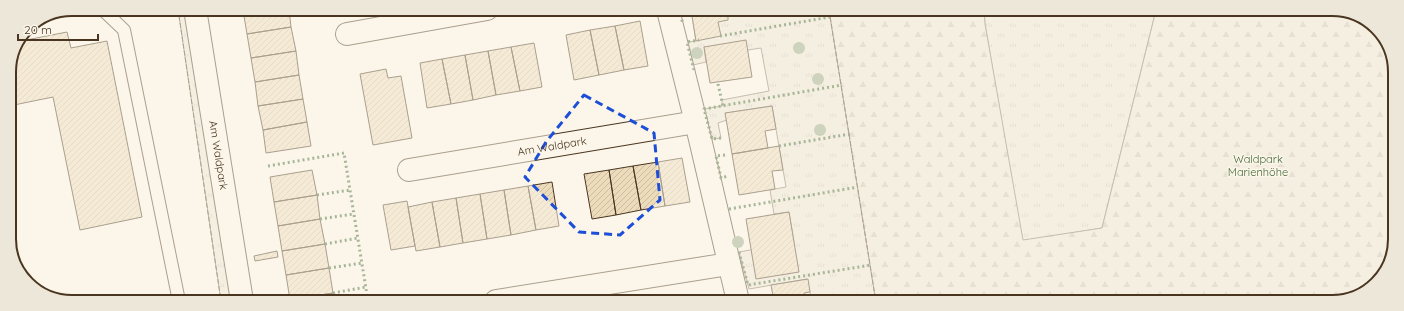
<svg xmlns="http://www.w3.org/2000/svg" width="1404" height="311" font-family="Quicksand,sans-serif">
  <defs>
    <pattern id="grass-tufts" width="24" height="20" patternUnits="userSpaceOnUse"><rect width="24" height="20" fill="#ede6d9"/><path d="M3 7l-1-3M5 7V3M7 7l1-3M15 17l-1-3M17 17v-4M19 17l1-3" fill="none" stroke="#cdc6ba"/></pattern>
    <pattern id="forest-firs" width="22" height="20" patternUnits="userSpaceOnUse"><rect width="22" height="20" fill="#ede6d9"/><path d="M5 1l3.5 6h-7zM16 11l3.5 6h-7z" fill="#cdc6ba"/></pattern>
    <pattern id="building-hatch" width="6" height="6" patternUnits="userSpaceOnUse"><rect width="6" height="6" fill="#ecdcbc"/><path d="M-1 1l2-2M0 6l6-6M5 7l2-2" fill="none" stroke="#ccbda1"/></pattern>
  </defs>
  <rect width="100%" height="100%" fill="#fbf6e9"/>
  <!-- grass -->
  <path fill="url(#grass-tufts)" stroke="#887966" d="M 178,9 L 186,9 L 231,301 L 221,301 Z
    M 749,10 L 829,10 L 876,302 L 812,301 L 807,279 L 749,289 L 739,252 L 794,242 L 789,212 L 774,214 L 770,190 L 786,187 L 772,106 L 726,113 L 727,120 L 718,123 L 721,138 L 712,139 L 704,109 L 722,106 L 722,100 L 769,91 L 761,48 L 748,50 L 704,47 L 706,62 L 693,65 L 687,42 L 696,41 L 693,22 L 749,12 Z
    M 984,10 L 1156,10 L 1102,228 L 1022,241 L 985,24 Z"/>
  <!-- forest -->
  <path fill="url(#forest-firs)" stroke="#887966" d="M 829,10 L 984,10 L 985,24 L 1023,240 L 1102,228 L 1156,10 L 1344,10 L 1376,27 L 1394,59 L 1394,251 L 1373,287 L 1336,302 L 876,302 Z"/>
  <!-- building -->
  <path fill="url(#building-hatch)" stroke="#4a3520" d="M 251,9 L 289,9 L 291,27 L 247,34 L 243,10 Z
    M 691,10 L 738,10 L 739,14 L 728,16 L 728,20 L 718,22 L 721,36 L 696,41 Z
    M 640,21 L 648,66 L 624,70 L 615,26 Z
    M 615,26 L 624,70 L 599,75 L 590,30 Z
    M 291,27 L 296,51 L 251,58 L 247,34 Z
    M 590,30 L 599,75 L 574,80 L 566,35 Z
    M 67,32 L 71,48 L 107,41 L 142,217 L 80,230 L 53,97 L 9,106 L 9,68 L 21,41 Z
    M 746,40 L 752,77 L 710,83 L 704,47 Z
    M 534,43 L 542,87 L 520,91 L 511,47 Z
    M 511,47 L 520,91 L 496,95 L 488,51 Z
    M 296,51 L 299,75 L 255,82 L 251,58 Z
    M 488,51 L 496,95 L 473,100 L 465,55 Z
    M 465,55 L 473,100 L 451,104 L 442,59 Z
    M 442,59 L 451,104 L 427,108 L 420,63 Z
    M 386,69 L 388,78 L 401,76 L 412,138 L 373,145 L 360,74 Z
    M 299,75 L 303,99 L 258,106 L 255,82 Z
    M 303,99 L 307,122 L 263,130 L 258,106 Z
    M 772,106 L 776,129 L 765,131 L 768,148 L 732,154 L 725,113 Z
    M 307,122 L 311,146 L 266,153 L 263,130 Z
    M 779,146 L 783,170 L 772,171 L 775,189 L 739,195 L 732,154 Z
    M 682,158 L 690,202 L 665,206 L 658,162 Z
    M 658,162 L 665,206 L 641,210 L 633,166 Z
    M 633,166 L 641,210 L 616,215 L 609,170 Z
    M 312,170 L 317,195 L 274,202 L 270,177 Z
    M 609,170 L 616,215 L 592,219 L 584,174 Z
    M 552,182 L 559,226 L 536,230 L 528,186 Z
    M 528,186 L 536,230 L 511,235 L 504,190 Z
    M 504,190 L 511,235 L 487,239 L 480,194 Z
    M 480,194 L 487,239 L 463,243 L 456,198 Z
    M 317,195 L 320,219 L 278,226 L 274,202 Z
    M 456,198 L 463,243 L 440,247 L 432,202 Z
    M 407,201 L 415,246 L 391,250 L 383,205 Z
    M 432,202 L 440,247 L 416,251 L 408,207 Z
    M 789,212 L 799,272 L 756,279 L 746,219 Z
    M 320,219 L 325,244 L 282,251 L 278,226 Z
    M 325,244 L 329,268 L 286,275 L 282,251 Z
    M 277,251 L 278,257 L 255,261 L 254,256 Z
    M 329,268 L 333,293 L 290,300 L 286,275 Z
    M 808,279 L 810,292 L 804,293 L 805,301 L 770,301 L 770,297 L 773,296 L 771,285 Z
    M 333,293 L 334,301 L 290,301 L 290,300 Z"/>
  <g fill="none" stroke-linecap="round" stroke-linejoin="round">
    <!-- service casing -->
    <g stroke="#4a3520" stroke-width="14">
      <path id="service" d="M 102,9 L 124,30 L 179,301"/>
    </g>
    <!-- minor casing -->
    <g stroke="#4a3520" stroke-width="24">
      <g id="minor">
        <path id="s1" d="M 195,9 L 242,301"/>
        <path d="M 668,10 L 696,122 L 738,301"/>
        <path d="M 347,34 L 487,9"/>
        <path id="s2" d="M 409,170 L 696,122"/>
        <path d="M 496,301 L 729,264"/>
      </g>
    </g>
    <!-- service -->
    <use href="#service" stroke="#fbf6e9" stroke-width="12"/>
    <!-- minor -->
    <use href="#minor" stroke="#fbf6e9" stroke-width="22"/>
    <!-- hedge -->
    <path stroke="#436837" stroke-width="3" stroke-dasharray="2 3" stroke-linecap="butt" d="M 679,10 L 683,24
      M 720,36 L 830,17
      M 694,70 L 687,42 L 699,40
      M 718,84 L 723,106
      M 721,138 L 712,139 L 704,109 L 842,85
      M 779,146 L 850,134
      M 725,155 L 716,156 L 721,178 L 728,176
      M 268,166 L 344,153 L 368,301
      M 317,195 L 350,190
      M 729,209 L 858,187
      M 320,219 L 354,214
      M 325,244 L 358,238
      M 739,252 L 748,285 L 871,265
      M 329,268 L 362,263
      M 333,293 L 366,287
      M 752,301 L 751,300 L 763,298 L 763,300"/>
    <!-- fence -->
    <path stroke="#4a3520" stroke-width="1" stroke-dasharray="5 2" stroke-linecap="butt" d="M 178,9 L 221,301
      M 829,10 L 876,302"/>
  </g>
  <!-- trees -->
  <g fill="#96a887">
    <circle cx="799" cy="48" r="6"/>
    <circle cx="697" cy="53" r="6"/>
    <circle cx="818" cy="79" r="6"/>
    <circle cx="820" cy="130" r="6"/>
    <circle cx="738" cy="242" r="6"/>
  </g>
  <!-- marked area -->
  <path d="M0 0H1404V311H0ZM 584,95 L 654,133 L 660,200 L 620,235 L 579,232 L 525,177 L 546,142 Z" fill="#fbf6e9" fill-opacity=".55" fill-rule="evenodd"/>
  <path fill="none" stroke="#1d4ed8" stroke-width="3" stroke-dasharray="8 5" stroke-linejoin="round" d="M 584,95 L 654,133 L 660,200 L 620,235 L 579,232 L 525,177 L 546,142 Z"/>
  <g text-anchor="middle" stroke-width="3" stroke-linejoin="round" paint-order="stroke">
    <!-- street labels -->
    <g font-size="11" fill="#4a3520" stroke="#fbf6e9">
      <text dy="4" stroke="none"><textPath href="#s2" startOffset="145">Am Waldpark</textPath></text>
      <text dy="4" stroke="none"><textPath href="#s1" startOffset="148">Am Waldpark</textPath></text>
    </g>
    <!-- park labels -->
    <g font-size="11" fill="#436837" stroke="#fbf6e9">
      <text x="1258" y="163">Waldpark<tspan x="1258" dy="13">Marienhöhe</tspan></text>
    </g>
  </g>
  <!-- crop -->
  <path d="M0 0H1404V311H0ZM72 16H1332A56 56 0 0 1 1388 72V239A56 56 0 0 1 1332 295H72A56 56 0 0 1 16 239V72A56 56 0 0 1 72 16Z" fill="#ede7d9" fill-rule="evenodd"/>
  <path fill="none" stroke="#4a3520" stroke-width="2" d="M72 16H1332A56 56 0 0 1 1388 72V239A56 56 0 0 1 1332 295H72A56 56 0 0 1 16 239V72A56 56 0 0 1 72 16Z"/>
  <!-- scale -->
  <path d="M18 34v6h80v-6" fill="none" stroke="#4a3520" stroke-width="2"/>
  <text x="24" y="34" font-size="12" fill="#4a3520" stroke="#fbf6e9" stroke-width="3" paint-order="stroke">20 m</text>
</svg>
